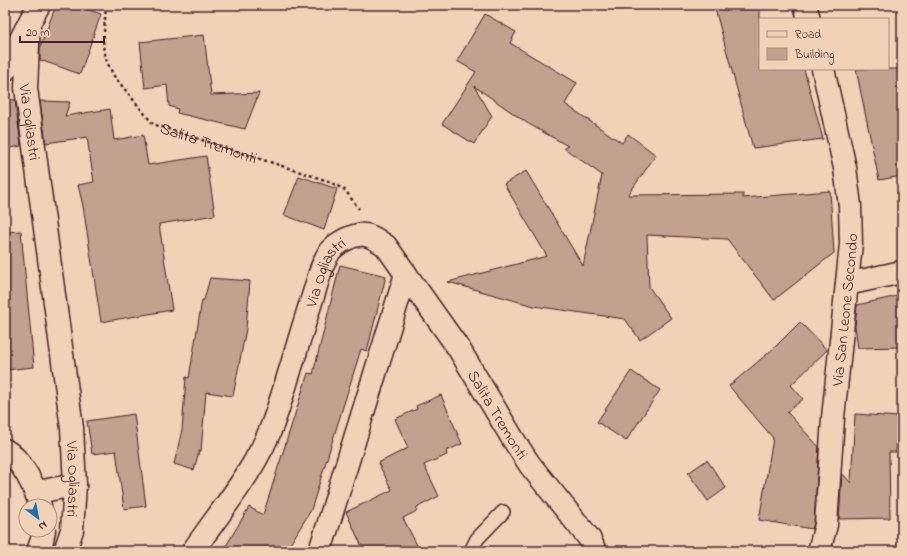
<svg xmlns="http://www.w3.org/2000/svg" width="907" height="556" font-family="'Indie Flower',sans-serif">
  <rect width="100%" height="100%" fill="#f0d3b6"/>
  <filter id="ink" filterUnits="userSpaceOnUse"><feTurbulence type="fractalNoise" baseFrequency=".025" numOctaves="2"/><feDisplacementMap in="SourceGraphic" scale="8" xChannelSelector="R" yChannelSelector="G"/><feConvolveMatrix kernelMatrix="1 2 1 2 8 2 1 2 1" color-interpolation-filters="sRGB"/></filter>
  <g filter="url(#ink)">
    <!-- building -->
    <path fill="#c2a18f" stroke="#4a1f2b" d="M 56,5 L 76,5 L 101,14 L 80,74 L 40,60 L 40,48 Z
      M 714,5 L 760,5 L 760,69 L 804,69 L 823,139 L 753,148 Z
      M 485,14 L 516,32 L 510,43 L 577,83 L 565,104 L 622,143 L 628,134 L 656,155 L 628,195 L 743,194 L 743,198 L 830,191 L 834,253 L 774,300 L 727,239 L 647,235 L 649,287 L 671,318 L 640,340 L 625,319 L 534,306 L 448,282 L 547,256 L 504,184 L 526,171 L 583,266 L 602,175 L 564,148 L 568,146 L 527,123 L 474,86 L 492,116 L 474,144 L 442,124 L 476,72 L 457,61 Z
      M 204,35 L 211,95 L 259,93 L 245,129 L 177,113 L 178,109 L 169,106 L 167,85 L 145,88 L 140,42 Z
      M 856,69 L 899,69 L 902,82 L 902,176 L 879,180 Z
      M 5,99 L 15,100 L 21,146 L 5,149 Z
      M 40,101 L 70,102 L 65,116 L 110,109 L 114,140 L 143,135 L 148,165 L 206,156 L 215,215 L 159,224 L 172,310 L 101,322 L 83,206 L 78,185 L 94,182 L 87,137 L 46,143 Z
      M 299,176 L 337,189 L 324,230 L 284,215 Z
      M 21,231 L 34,367 L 5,370 L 5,232 Z
      M 340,265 L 386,276 L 367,351 L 361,349 L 311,510 L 286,551 L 223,551 L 249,507 L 263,515 L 308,373 L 313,374 Z
      M 210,278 L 250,281 L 246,329 L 233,396 L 206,392 L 201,451 L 199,451 L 194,470 L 174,464 L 182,430 L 186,377 L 189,378 L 202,300 L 204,300 Z
      M 902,295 L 902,347 L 858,348 L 855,326 L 857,305 Z
      M 800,322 L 827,350 L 791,385 L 803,399 L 787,412 L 819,447 L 814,523 L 812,529 L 759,520 L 773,438 L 729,386 L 773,349 Z
      M 631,371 L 660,390 L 626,441 L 597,422 Z
      M 441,395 L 462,444 L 446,451 L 447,455 L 424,465 L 439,496 L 416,508 L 417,511 L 403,518 L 420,551 L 364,551 L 346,512 L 392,490 L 378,463 L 408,448 L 395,419 L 417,409 L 416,406 Z
      M 134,414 L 146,506 L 124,509 L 116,451 L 92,454 L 87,421 Z
      M 855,414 L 899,417 L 896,452 L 889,452 L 890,518 L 839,519 L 842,473 L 851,483 Z
      M 707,460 L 726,488 L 708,501 L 688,473 Z"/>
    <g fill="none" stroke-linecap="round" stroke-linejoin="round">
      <!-- lane casing -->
      <g stroke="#4a1f2b" stroke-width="16">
        <path id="lane" d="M 471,551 L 477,539 L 503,512"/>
      </g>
      <!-- street casing -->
      <g stroke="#4a1f2b" stroke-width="25">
        <g id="street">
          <path id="s2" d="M 39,5 L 29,23 L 26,88 L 72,428 L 75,485 L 72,530 L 65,551"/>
          <path d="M 805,5 L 809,19"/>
          <path d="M 5,70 L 26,29"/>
          <path d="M 847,284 L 902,272"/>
          <path d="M 5,450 C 21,459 36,488 40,506"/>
          <path d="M 37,492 L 75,485"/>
          <path d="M 38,551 L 42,540 L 44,530"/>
          <path id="s3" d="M 193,551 C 220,512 257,468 273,423 C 288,381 299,338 313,296 C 318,281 321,264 330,251 C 337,243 354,233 365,235 C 373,236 380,242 386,246 L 459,349 L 513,439 L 530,465 L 589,538 L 595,551"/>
          <path d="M 320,551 L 406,274"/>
          <path id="s4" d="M 819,551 L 826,525 L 833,418 L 851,244 L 850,206 L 845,168 L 823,69"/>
        </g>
      </g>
      <!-- path -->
      <path stroke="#4a1f2b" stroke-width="2.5" stroke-dasharray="3 3" stroke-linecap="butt" id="s1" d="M 106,5 L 103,46 L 107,62 L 114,76 L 153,124 L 328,181 L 345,190 L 359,209"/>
      <!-- lane -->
      <use href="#lane" stroke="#f0d3b6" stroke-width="13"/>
      <!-- street -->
      <use href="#street" stroke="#f0d3b6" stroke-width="22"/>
    </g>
  </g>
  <g text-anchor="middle" stroke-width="4" stroke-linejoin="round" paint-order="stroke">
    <!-- street labels -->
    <g font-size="16" fill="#4a1f2b" stroke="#f0d3b6">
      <text dy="6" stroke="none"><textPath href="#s2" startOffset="120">Via Ogliastri</textPath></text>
      <text dy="6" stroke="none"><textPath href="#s1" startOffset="194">Salita Tremonti</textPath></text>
      <text dy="6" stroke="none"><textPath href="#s3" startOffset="312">Via Ogliastri</textPath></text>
      <text dy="6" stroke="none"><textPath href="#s4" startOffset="243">Via San Leone Secondo</textPath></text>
      <text dy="6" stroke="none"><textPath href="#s3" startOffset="599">Salita Tremonti</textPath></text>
      <text dy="6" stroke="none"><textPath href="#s2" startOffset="480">Via Ogliastri</textPath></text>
    </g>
  </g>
  <!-- margin -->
  <rect width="907" height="556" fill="none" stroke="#f0d3b6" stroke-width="20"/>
  <rect x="10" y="10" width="887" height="536" fill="none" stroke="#4a1f2b" stroke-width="1.5" filter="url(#ink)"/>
  <!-- legend -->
  <rect x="759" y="18" width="130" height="52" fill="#f0d3b6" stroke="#ae8b7e"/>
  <rect x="767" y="31" width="20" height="6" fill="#f0d3b6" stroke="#ae8b7e"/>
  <text x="795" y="38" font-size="12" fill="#4a1f2b">Road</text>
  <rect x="767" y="48" width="20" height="12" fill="#c2a18f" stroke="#ae8b7e"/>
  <text x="795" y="58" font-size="12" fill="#4a1f2b">Building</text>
  <!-- north arrow -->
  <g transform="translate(38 518) rotate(148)"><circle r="19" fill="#f0d3b6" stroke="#ae8b7e"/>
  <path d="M0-3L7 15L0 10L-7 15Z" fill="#1f6fb2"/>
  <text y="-6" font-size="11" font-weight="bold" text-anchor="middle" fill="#4a1f2b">N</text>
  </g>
  <!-- scale -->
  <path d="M20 36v6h84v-6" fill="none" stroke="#4a1f2b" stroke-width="2"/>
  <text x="26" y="36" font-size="12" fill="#4a1f2b" stroke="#f0d3b6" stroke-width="3" paint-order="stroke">20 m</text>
</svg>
